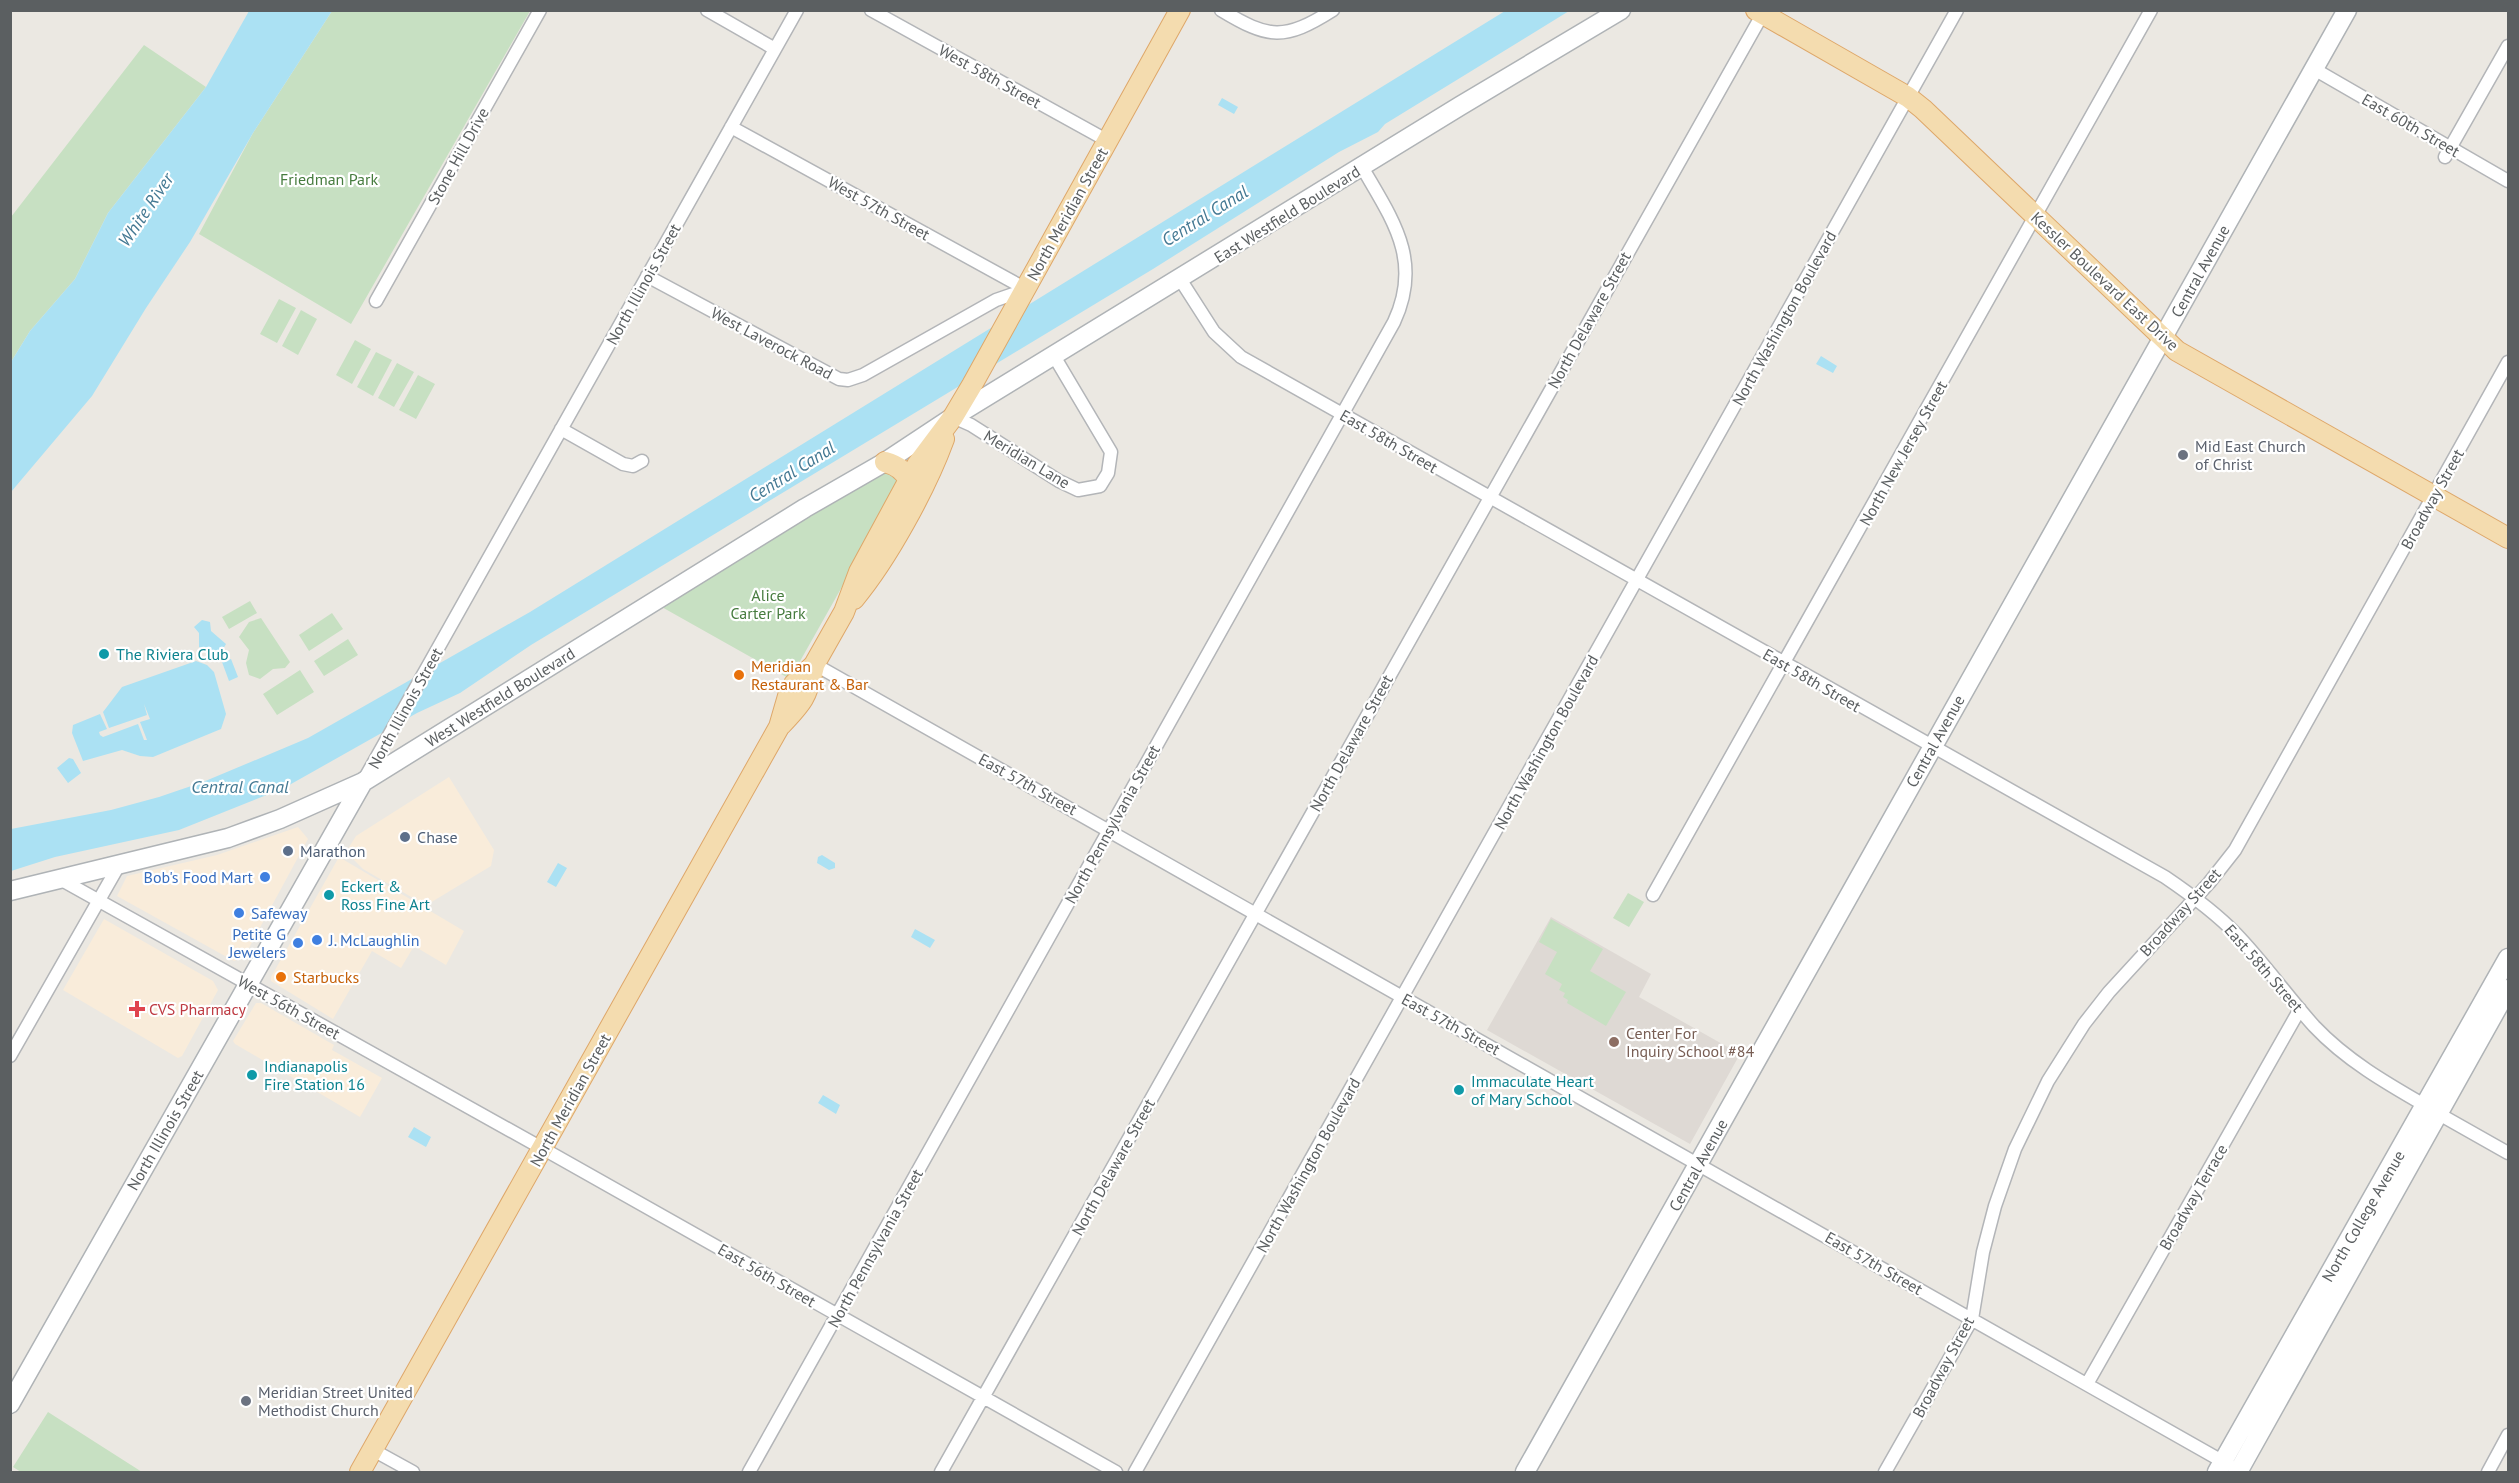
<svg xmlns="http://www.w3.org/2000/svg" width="2519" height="1483" font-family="'PT Sans',sans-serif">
  <rect width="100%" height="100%" fill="#ebe8e2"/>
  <!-- commercial -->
  <path fill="#f9ecda" d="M 449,777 L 494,850 L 491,866 L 430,903 L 420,902 L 363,869 L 346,852 L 356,836 Z
    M 298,827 L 308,839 L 244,957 L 234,961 L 117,896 L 127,876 L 217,855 Z
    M 339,857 L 464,931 L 446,965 L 414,946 L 401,968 L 372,951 L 333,1019 L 271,981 L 271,977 Z
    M 104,919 L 213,981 L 218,990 L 182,1056 L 178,1058 L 63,990 Z
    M 256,1003 L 261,1003 L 334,1045 L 332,1050 L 382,1078 L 360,1117 L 235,1044 L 233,1041 Z"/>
  <!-- education -->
  <path fill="#ded9d4" d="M 1551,917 L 1651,974 L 1639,997 L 1740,1054 L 1690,1144 L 1487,1030 Z"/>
  <!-- green -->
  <path fill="#c7e0c2" d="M 332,11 L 530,11 L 351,324 L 199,234 L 253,133 Z
    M 144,45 L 206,87 L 108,213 L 75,279 L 30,331 L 11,362 L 11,217 Z
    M 279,299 L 296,308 L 277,343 L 260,334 Z
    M 301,310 L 317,319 L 298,355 L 282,346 Z
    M 355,340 L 371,349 L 352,384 L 336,375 Z
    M 376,352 L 392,360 L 373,396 L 357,387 Z
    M 397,363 L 414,372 L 394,407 L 378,398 Z
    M 418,375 L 435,384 L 416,419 L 399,410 Z
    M 883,471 L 901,482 L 790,679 L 660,606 Z
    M 250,601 L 257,613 L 229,629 L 222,617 Z
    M 332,613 L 343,629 L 309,651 L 299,635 Z
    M 261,618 L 290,662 L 285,668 L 273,669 L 260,679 L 249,675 L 246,663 L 249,650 L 239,637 L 249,622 Z
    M 348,639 L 358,655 L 324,676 L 314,661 Z
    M 300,670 L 314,692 L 277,715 L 263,694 Z
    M 1628,893 L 1644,902 L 1629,927 L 1613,918 Z
    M 1551,919 L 1603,949 L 1590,971 L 1626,992 L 1606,1026 L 1567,1003 L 1568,1000 L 1563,997 L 1565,993 L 1559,990 L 1562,984 L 1545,974 L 1557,952 L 1539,942 Z
    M 48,1412 L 142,1472 L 21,1472 L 13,1467 Z"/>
  <!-- water -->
  <path fill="#abe1f3" d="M 249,11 L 332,11 L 253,133 L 190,242 L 146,308 L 92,396 L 11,492 L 11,362 L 30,331 L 75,279 L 108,213 L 206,87 Z
    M 1505,11 L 1569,11 L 1385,124 L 1378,132 L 1339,152 L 1153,269 L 531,645 L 460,693 L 417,713 L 284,788 L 179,830 L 55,857 L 11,871 L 11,829 L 111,810 L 159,797 L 203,782 L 308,738 L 530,612 Z
    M 1222,98 L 1238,107 L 1234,114 L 1218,105 Z
    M 1821,356 L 1837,366 L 1833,373 L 1816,364 Z
    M 202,620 L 210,622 L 211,631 L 226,644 L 219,656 L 213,656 L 199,647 L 199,633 L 194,627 Z
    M 231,659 L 238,677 L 229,681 L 222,662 Z
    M 196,661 L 207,665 L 214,672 L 226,714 L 221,729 L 153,757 L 140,756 L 122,750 L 83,761 L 72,733 L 73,725 L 100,714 L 107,729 L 99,732 L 100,735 L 103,737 L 138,724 L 144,740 L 147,740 L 140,722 L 150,719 L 144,704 L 147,715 L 109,728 L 103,712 L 122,687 Z
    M 69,758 L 73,759 L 81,773 L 68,783 L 57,768 Z
    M 822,855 L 835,863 L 835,868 L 829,870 L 817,863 L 818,857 Z
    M 558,863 L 567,868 L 556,887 L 547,882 Z
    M 915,929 L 935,940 L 930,948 L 911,937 Z
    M 823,1095 L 840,1105 L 836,1114 L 818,1103 Z
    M 414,1127 L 431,1137 L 426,1147 L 408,1137 Z"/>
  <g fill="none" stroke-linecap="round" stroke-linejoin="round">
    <!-- street casing -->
    <g stroke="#b3b5b8" stroke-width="15">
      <path id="street" d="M 707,10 L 775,49
        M 871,10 L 1108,141
        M 1221,10 C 1269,39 1284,41 1333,10
        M 2314,69 L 2508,181
        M 731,127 L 1026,289
        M 2445,157 L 2508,46
        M 647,276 L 839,379 L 848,380 L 863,375 L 996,300 L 1025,290
        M 1180,279 L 1214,332 L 1241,357 L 2165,877 C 2190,894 2215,912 2236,934 C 2264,963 2287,996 2314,1026 C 2346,1060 2386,1083 2426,1106
        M 376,301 L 540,10
        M 953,417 L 971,425 L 1059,481 L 1078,490 L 1100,486 L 1108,473 L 1111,452 L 1054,356
        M 561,429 L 623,464 L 633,466 L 642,461
        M 814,664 L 2229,1465
        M 365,778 L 797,10
        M 60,879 L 556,1156 L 1116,1472
        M 1653,895 L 2151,10
        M 10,1056 L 119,865
        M 2439,1114 L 2508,1153
        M 2087,1384 L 2300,1009
        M 373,1450 L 413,1472
        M 749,1472 L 1394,322 C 1423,260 1392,219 1362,167
        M 941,1472 L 1762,15
        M 1135,1472 L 1957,10
        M 1885,1472 L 1972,1319 L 1983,1252 L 1995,1206 L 2015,1149 L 2048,1081 L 2084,1024 L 2109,992 L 2209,883 L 2235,850 L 2508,362
        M 2488,1472 L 2508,1435"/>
    </g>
    <!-- secondary casing -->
    <g stroke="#afb3b6" stroke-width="21">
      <path id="secondary" d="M 10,891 L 228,838 L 280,819 L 363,782 L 805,508 L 885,462 L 953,417 L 1460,106 L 1621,10
        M 10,1404 L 363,782
        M 1525,1472 L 2347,10
        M 2217,1472 L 2508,958
        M 2238,1472 L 2508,989"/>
    </g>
    <!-- primary casing -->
    <g stroke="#dea769" stroke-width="22">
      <path id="primary" d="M 1756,10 L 1908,97 L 1923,109 L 2177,351 L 2508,538
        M 885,462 C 896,465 905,471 909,481
        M 854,599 C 888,558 926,488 944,439
        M 781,725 C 803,702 807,697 814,666
        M 360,1472 L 779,727 L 788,696 L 794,684 L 814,665 L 844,612 L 859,572 L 917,465 L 953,417 L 972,385 L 1180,10"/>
    </g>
    <!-- street -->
    <use href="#street" stroke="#fff" stroke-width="12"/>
    <!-- secondary -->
    <use href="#secondary" stroke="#fff" stroke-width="18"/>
    <!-- primary -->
    <use href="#primary" stroke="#f4dcaf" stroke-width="20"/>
  </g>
  <!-- markers -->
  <g fill="#6b7280" stroke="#fff" stroke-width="2">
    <circle cx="2183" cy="455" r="6"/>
    <circle cx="246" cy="1401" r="6"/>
  </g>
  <g fill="#0f9aa8" stroke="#fff" stroke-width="2">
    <circle cx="104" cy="654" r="6"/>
    <circle cx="329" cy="895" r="6"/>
    <circle cx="252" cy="1075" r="6"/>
    <circle cx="1459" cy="1090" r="6"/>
  </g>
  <g fill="#e8710a" stroke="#fff" stroke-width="2">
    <circle cx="739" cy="675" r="6"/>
    <circle cx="281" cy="977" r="6"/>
  </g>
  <g fill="#5c6f8a" stroke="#fff" stroke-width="2">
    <circle cx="405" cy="837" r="6"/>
    <circle cx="288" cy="851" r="6"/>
  </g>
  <g fill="#3f7fe0" stroke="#fff" stroke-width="2">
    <circle cx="265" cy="877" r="6"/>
    <circle cx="239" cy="913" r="6"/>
    <circle cx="317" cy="940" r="6"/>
    <circle cx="298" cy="943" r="6"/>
  </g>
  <path fill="#e0444e" stroke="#fff" stroke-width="2" d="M134 1000h6v6h6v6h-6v6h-6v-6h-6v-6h6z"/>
  <circle fill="#8d6e63" stroke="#fff" stroke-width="2" cx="1614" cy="1042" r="6"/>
  <g text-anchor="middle" stroke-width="4.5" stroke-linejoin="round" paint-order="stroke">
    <!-- street labels -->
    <g font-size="16" fill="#5b5f61" stroke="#fff">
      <text transform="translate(990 76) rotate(29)" y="6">West 58th Street</text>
      <text transform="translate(2411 125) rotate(30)" y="6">East 60th Street</text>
      <text transform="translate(458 156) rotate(-61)" y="6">Stone Hill Drive</text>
      <text transform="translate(879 208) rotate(29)" y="6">West 57th Street</text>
      <text transform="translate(1067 214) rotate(-61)" y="6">North Meridian Street</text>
      <text transform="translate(1287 214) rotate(-32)" y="6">East Westfield Boulevard</text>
      <text transform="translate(2200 271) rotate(-61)" y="6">Central Avenue</text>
      <text transform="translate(2105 281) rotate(43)" y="6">Kessler Boulevard East Drive</text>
      <text transform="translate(643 284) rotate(-61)" y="6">North Illinois Street</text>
      <text transform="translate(1784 318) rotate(-61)" y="6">North Washington Boulevard</text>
      <text transform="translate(1589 320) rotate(-61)" y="6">North Delaware Street</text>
      <text transform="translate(772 343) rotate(28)" y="6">West Laverock Road</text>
      <text transform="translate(1389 441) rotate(30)" y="6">East 58th Street</text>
      <text transform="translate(1903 453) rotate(-61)" y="6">North New Jersey Street</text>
      <text transform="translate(1027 459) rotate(31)" y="6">Meridian Lane</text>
      <text transform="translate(2432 499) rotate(-61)" y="6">Broadway Street</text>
      <text transform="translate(1812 680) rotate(30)" y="6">East 58th Street</text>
      <text transform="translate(500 697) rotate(-32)" y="6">West Westfield Boulevard</text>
      <text transform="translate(405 708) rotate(-61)" y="6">North Illinois Street</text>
      <text transform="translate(1935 741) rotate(-61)" y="6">Central Avenue</text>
      <text transform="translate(1546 742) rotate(-61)" y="6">North Washington Boulevard</text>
      <text transform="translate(1351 743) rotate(-61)" y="6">North Delaware Street</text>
      <text transform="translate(1028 784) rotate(29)" y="6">East 57th Street</text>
      <text transform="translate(1112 824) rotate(-61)" y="6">North Pennsylvania Street</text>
      <text transform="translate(2180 912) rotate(-48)" y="6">Broadway Street</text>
      <text transform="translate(2264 968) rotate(49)" y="6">East 58th Street</text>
      <text transform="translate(289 1007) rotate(29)" y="6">West 56th Street</text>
      <text transform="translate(1451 1024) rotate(29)" y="6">East 57th Street</text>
      <text transform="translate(570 1100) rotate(-61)" y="6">North Meridian Street</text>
      <text transform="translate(165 1130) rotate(-60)" y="6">North Illinois Street</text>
      <text transform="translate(1308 1165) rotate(-61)" y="6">North Washington Boulevard</text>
      <text transform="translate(1698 1165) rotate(-61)" y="6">Central Avenue</text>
      <text transform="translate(1113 1167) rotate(-61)" y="6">North Delaware Street</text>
      <text transform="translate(2193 1197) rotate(-60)" y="6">Broadway Terrace</text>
      <text transform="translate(2363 1216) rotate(-60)" y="6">North College Avenue</text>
      <text transform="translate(875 1248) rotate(-61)" y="6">North Pennsylvania Street</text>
      <text transform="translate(1874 1263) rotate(30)" y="6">East 57th Street</text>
      <text transform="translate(767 1275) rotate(30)" y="6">East 56th Street</text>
      <text transform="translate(1943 1367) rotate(-62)" y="6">Broadway Street</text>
    </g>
    <!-- park labels -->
    <g font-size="16" fill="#477c3f" stroke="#fff">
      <text x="329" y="185">Friedman Park</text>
      <text x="768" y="601">Alice<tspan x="768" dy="18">Carter Park</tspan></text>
    </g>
    <!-- worship labels -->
    <g font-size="16" fill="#5b616d" stroke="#fff" text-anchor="start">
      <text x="2195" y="452">Mid East Church<tspan x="2195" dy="18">of Christ</tspan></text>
      <text x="258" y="1398">Meridian Street United<tspan x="258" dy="18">Methodist Church</tspan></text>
    </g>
    <!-- culture labels -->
    <g font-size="16" fill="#0d838f" stroke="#fff" text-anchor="start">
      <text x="116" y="660">The Riviera Club</text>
      <text x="341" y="892">Eckert &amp;<tspan x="341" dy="18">Ross Fine Art</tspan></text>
      <text x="264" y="1072">Indianapolis<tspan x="264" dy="18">Fire Station 16</tspan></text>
      <text x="1471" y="1087">Immaculate Heart<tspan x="1471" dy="18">of Mary School</tspan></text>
    </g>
    <!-- food labels -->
    <g font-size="16" fill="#c56008" stroke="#fff" text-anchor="start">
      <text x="751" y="672">Meridian<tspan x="751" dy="18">Restaurant &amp; Bar</tspan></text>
      <text x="293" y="983">Starbucks</text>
    </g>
    <!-- service labels -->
    <g font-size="16" fill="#4e5e75" stroke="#fff" text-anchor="start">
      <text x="417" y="843">Chase</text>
      <text x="300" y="857">Marathon</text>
    </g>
    <!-- shop labels -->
    <g font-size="16" fill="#366cbe" stroke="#fff" text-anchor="end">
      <text x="253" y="883">Bob's Food Mart</text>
      <text x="251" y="919" text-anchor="start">Safeway</text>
      <text x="286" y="940">Petite G<tspan x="286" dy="18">Jewelers</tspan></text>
      <text x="329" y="946" text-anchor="start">J. McLaughlin</text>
    </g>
    <!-- health labels -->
    <g font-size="16" fill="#be3a42" stroke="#fff" text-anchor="start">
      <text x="149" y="1015">CVS Pharmacy</text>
    </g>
    <!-- education labels -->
    <g font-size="16" fill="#785e54" stroke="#fff" text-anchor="start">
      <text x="1626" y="1039">Center For<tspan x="1626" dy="18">Inquiry School #84</tspan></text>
    </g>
    <!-- water labels -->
    <g font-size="18" font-style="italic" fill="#447993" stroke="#fff">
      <text transform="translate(146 210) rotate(-56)" y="6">White River</text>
      <text transform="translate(1205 216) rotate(-32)" y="6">Central Canal</text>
      <text transform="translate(792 472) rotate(-32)" y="6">Central Canal</text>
      <text x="240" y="793">Central Canal</text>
    </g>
  </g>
  <!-- border -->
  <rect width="2519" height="1483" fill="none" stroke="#5b5f61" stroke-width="24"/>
</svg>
